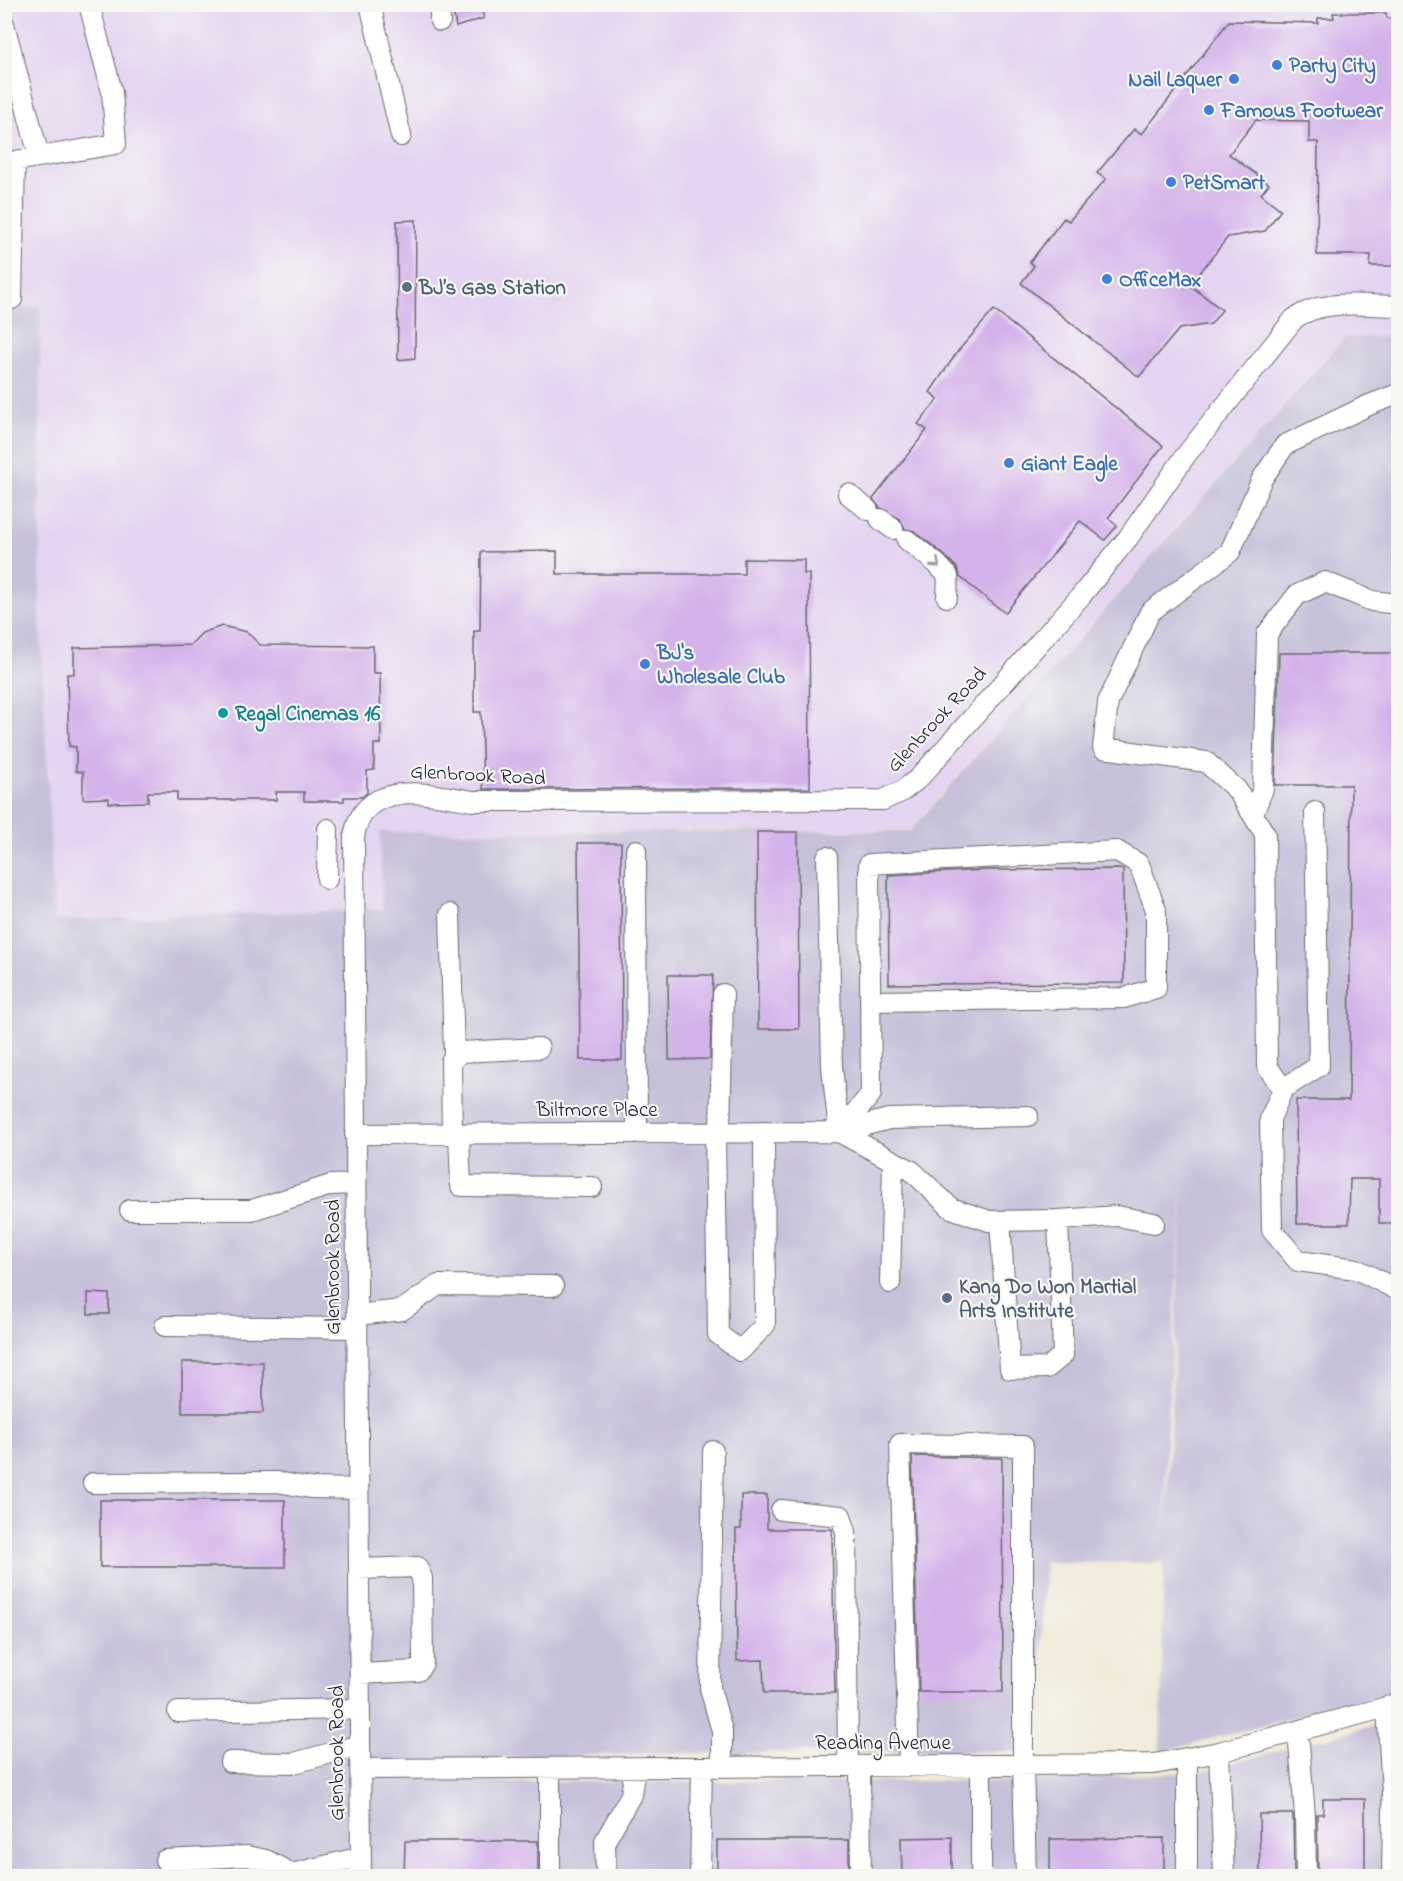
<svg xmlns="http://www.w3.org/2000/svg" width="1403" height="1881" font-family="'Indie Flower',sans-serif">
  <rect width="100%" height="100%" fill="#f6f6f2"/>
  <filter id="ink" filterUnits="userSpaceOnUse"><feTurbulence type="fractalNoise" baseFrequency=".0167" numOctaves="2"/><feDisplacementMap in="SourceGraphic" scale="12" xChannelSelector="R" yChannelSelector="G"/><feConvolveMatrix kernelMatrix="1 2 1 2 8 2 1 2 1" color-interpolation-filters="sRGB"/></filter>
  <filter id="wash" filterUnits="userSpaceOnUse"><feTurbulence type="fractalNoise" baseFrequency=".008" numOctaves="4" result="noise"/><feDisplacementMap in="SourceGraphic" scale="24" xChannelSelector="R" yChannelSelector="G"/><feGaussianBlur stdDeviation="1.35" result="paint"/><feColorMatrix in="noise" values="0 0 0 0 0 0 0 0 0 0 0 0 0 0 0 0 0 1.4 0 .05"/><feComposite in="paint" operator="in"/></filter>
  <g filter="url(#wash)">
    <rect width="100%" height="100%" fill="#f0e9d5"/>
    <!-- built -->
    <path fill="#e4d3f1" d="M 4,5 L 1398,5 L 1398,337 L 1344,337 L 909,830 L 381,832 L 383,909 L 53,920 L 40,613 L 40,307 L 5,308 Z"/>
    <!-- industrial -->
    <path fill="#c6c0d9" fill-rule="evenodd" d="M 40,307 L 40,613 L 54,920 L 382,909 L 380,832 L 910,831 L 1345,337 L 1398,337 L 1398,1691 L 1160,1752 L 1164,1563 L 1045,1562 L 1037,1751 L 671,1753 L 478,1758 L 476,1782 L 1007,1781 L 1198,1772 L 1398,1719 L 1398,1876 L 5,1876 L 4,308 ZM 1184,1165 L 1165,1536 L 1166,1442 Z"/>
    <g id="blocks">
      <!-- building -->
      <path fill="#d3b1ea" d="M 452,4 L 480,4 L 484,18 L 456,27 Z
        M 1333,13 L 1386,13 L 1387,18 L 1398,18 L 1398,266 L 1370,266 L 1371,255 L 1317,255 L 1318,142 L 1309,142 L 1309,121 L 1256,120 L 1229,154 L 1269,184 L 1261,194 L 1281,210 L 1265,231 L 1228,237 L 1190,285 L 1222,310 L 1211,324 L 1179,329 L 1139,377 L 1021,283 L 1034,266 L 1030,262 L 1064,218 L 1069,221 L 1106,179 L 1097,173 L 1134,129 L 1142,134 L 1229,21 L 1318,23 L 1318,18 L 1334,18 Z
        M 416,220 L 415,358 L 398,360 L 397,221 Z
        M 994,310 L 1163,446 L 1108,518 L 1117,526 L 1105,540 L 1080,521 L 1005,613 L 960,577 L 957,568 L 944,555 L 914,531 L 905,529 L 900,519 L 879,507 L 873,499 L 927,430 L 918,424 L 938,399 L 930,392 L 958,351 Z
        M 557,551 L 557,574 L 744,574 L 744,559 L 804,560 L 804,574 L 809,574 L 810,788 L 483,789 L 481,712 L 474,712 L 474,631 L 480,631 L 481,552 Z
        M 222,626 L 247,632 L 260,645 L 373,646 L 373,673 L 380,673 L 381,744 L 374,744 L 374,770 L 367,771 L 367,793 L 362,797 L 344,797 L 344,801 L 304,801 L 304,792 L 276,792 L 276,800 L 177,800 L 177,792 L 148,792 L 148,802 L 109,803 L 109,798 L 83,799 L 83,772 L 76,771 L 76,747 L 69,746 L 67,674 L 74,674 L 74,648 L 190,645 L 202,633 Z
        M 1279,653 L 1398,653 L 1398,1223 L 1379,1223 L 1379,1179 L 1350,1179 L 1349,1224 L 1297,1224 L 1296,1100 L 1349,1100 L 1351,785 L 1275,785 Z
        M 757,832 L 798,832 L 799,1029 L 758,1029 Z
        M 578,843 L 621,843 L 622,1060 L 580,1060 Z
        M 1123,869 L 1124,983 L 889,984 L 888,875 L 986,870 Z
        M 668,975 L 713,975 L 710,1059 L 669,1060 Z
        M 88,1293 L 109,1294 L 109,1314 L 88,1314 Z
        M 182,1362 L 263,1362 L 263,1413 L 182,1413 Z
        M 912,1456 L 1002,1458 L 1003,1692 L 919,1692 Z
        M 741,1495 L 767,1495 L 767,1529 L 832,1529 L 835,1693 L 764,1693 L 763,1660 L 737,1661 L 736,1529 L 741,1529 Z
        M 100,1500 L 285,1500 L 285,1567 L 100,1567 Z
        M 1323,1799 L 1365,1799 L 1365,1876 L 1318,1876 L 1317,1814 L 1323,1814 Z
        M 1259,1814 L 1293,1814 L 1294,1876 L 1260,1876 Z
        M 952,1837 L 952,1876 L 902,1876 L 901,1838 Z
        M 1164,1838 L 1164,1876 L 1050,1876 L 1050,1839 Z
        M 717,1840 L 849,1840 L 849,1876 L 717,1876 Z
        M 405,1841 L 538,1841 L 538,1876 L 404,1876 Z"/>
    </g>
  </g>
  <g filter="url(#ink)">
    <use href="#blocks" fill-opacity="0" stroke="#6a6871" stroke-width="1.5"/>
    <g fill="none" stroke-linecap="round" stroke-linejoin="round">
      <!-- minor casing -->
      <g stroke="#6a6871" stroke-width="22">
        <path id="minor" d="M 370,4 L 401,136
          M 440,4 L 440,21
          M 4,24 L 39,156
          M 4,299 L 12,299 L 15,161 L 116,144 L 112,92 L 89,4
          M 848,494 L 868,510
          M 880,519 L 893,529
          M 907,540 L 937,564 L 948,576 L 947,597
          M 1315,812 L 1319,1066 L 1283,1089 L 1270,1119 L 1272,1230 L 1298,1261 L 1356,1269 L 1398,1290
          M 1253,814 L 1263,789 L 1267,634 L 1297,595 L 1325,582 L 1372,601 L 1398,604
          M 636,850 L 637,1133
          M 827,857 L 832,1067 L 839,1132
          M 327,879 L 328,829
          M 450,914 L 454,1056
          M 1283,1089 L 1267,1066 L 1265,834 L 1237,790 L 1206,762 L 1103,748 L 1108,702 L 1150,612 L 1230,552 L 1262,479 L 1285,445 L 1369,405 L 1398,394
          M 715,1132 L 718,1334 L 740,1351 L 765,1325 L 764,1132
          M 720,1132 L 723,994
          M 839,1132 L 871,1094 L 869,864 L 1117,851 L 1139,864 L 1156,910 L 1156,988 L 1124,998 L 870,1001
          M 839,1132 L 912,1171 L 951,1208 L 989,1221 L 1058,1220 L 1063,1355 L 1047,1368 L 1010,1369 L 1000,1221
          M 355,1134 L 839,1132 L 889,1119 L 1028,1116
          M 452,1134 L 451,1061 L 461,1052 L 539,1048
          M 459,1134 L 461,1186 L 592,1187
          M 130,1210 L 252,1210 L 331,1185 L 356,1184
          M 1058,1220 L 1117,1216 L 1154,1223
          M 890,1283 L 893,1161
          M 357,1315 L 402,1310 L 438,1285 L 553,1286
          M 165,1326 L 357,1328
          M 713,1451 L 710,1688 L 722,1731 L 722,1767
          M 93,1483 L 278,1482 L 310,1488 L 358,1489
          M 781,1510 L 841,1516 L 846,1532 L 848,1766
          M 359,1569 L 417,1567 L 422,1578 L 423,1663 L 418,1671 L 360,1674
          M 1387,1707 L 1393,1810 L 1392,1876
          M 178,1712 L 360,1709
          M 1298,1731 L 1305,1816 L 1306,1876
          M 1219,1752 L 1224,1876
          M 1187,1759 L 1187,1876
          M 230,1762 L 294,1763 L 360,1745
          M 860,1766 L 861,1876
          M 909,1766 L 900,1444 L 1023,1446 L 1023,1765 L 1026,1876
          M 550,1768 L 550,1876
          M 361,1769 L 1154,1764 L 1219,1752 L 1398,1704
          M 165,1860 L 247,1856 L 266,1860 L 292,1874 L 361,1857
          M 361,1876 L 354,837 C 363,777 431,794 473,801 L 883,800 L 901,792 L 919,778 L 1080,597 L 1128,538 L 1186,455 L 1294,319 C 1323,298 1365,306 1398,306
          M 606,1876 L 605,1841 L 631,1795 L 635,1768
          M 700,1876 L 702,1767
          M 981,1876 L 981,1765"/>
      </g>
      <!-- minor -->
      <use href="#minor" stroke="#fff" stroke-width="20"/>
    </g>
    <!-- one-way arrows -->
    <defs><path id="oneway-chevron" d="M-2-3.5L2.5 0L-2 3.5" fill="none" stroke-width="1.6" stroke-linecap="round" stroke-linejoin="round" transform="scale(1.5)"/></defs>
    <use stroke="#9c9ca7" href="#oneway-chevron" transform="translate(936 564) rotate(43)"/>
  </g>
  <!-- markers -->
  <g fill="#3f7fe0" stroke="#f6f6f2" stroke-width="2">
    <circle cx="1277" cy="65" r="6"/>
    <circle cx="1234" cy="79" r="6"/>
    <circle cx="1209" cy="110" r="6"/>
    <circle cx="1171" cy="182" r="6"/>
    <circle cx="1107" cy="279" r="6"/>
    <circle cx="1009" cy="463" r="6"/>
    <circle cx="645" cy="664" r="6"/>
  </g>
  <g fill="#5c6f8a" stroke="#f6f6f2" stroke-width="2">
    <circle cx="407" cy="287" r="6"/>
    <circle cx="947" cy="1298" r="6"/>
  </g>
  <circle fill="#0f9aa8" stroke="#f6f6f2" stroke-width="2" cx="223" cy="713" r="6"/>
  <g text-anchor="middle" stroke-width="4.5" stroke-linejoin="round" paint-order="stroke">
    <!-- shop labels -->
    <g font-size="21" font-weight="bold" fill="#366cbe" stroke="#f6f6f2" text-anchor="start">
      <text x="1289" y="72">Party City</text>
      <text x="1222" y="86" text-anchor="end">Nail Laquer</text>
      <text x="1221" y="117">Famous Footwear</text>
      <text x="1183" y="189">PetSmart</text>
      <text x="1119" y="286">OfficeMax</text>
      <text x="1021" y="470">Giant Eagle</text>
      <text x="657" y="659">BJ's<tspan x="657" dy="24">Wholesale Club</tspan></text>
    </g>
    <!-- service labels -->
    <g font-size="21" font-weight="bold" fill="#4e5e75" stroke="#f6f6f2" text-anchor="start">
      <text x="419" y="294">BJ’s Gas Station</text>
      <text x="959" y="1293">Kang Do Won Martial<tspan x="959" dy="24">Arts Institute</tspan></text>
    </g>
    <!-- culture labels -->
    <g font-size="21" font-weight="bold" fill="#0d838f" stroke="#f6f6f2" text-anchor="start">
      <text x="235" y="720">Regal Cinemas 16</text>
    </g>
    <!-- street labels -->
    <g font-size="21" fill="#22223b" stroke="#f6f6f2">
      <text transform="translate(936 719) rotate(-47)" y="7">Glenbrook Road</text>
      <text transform="translate(478 774) rotate(3)" y="7">Glenbrook Road</text>
      <text x="597" y="1116">Biltmore Place</text>
      <text transform="translate(332 1267) rotate(-90)" y="7">Glenbrook Road</text>
      <text x="883" y="1749">Reading Avenue</text>
      <text transform="translate(336 1753) rotate(-90)" y="7">Glenbrook Road</text>
    </g>
  </g>
  <!-- margin -->
  <rect width="1403" height="1881" fill="none" stroke="#f6f6f2" stroke-width="24"/>
</svg>
